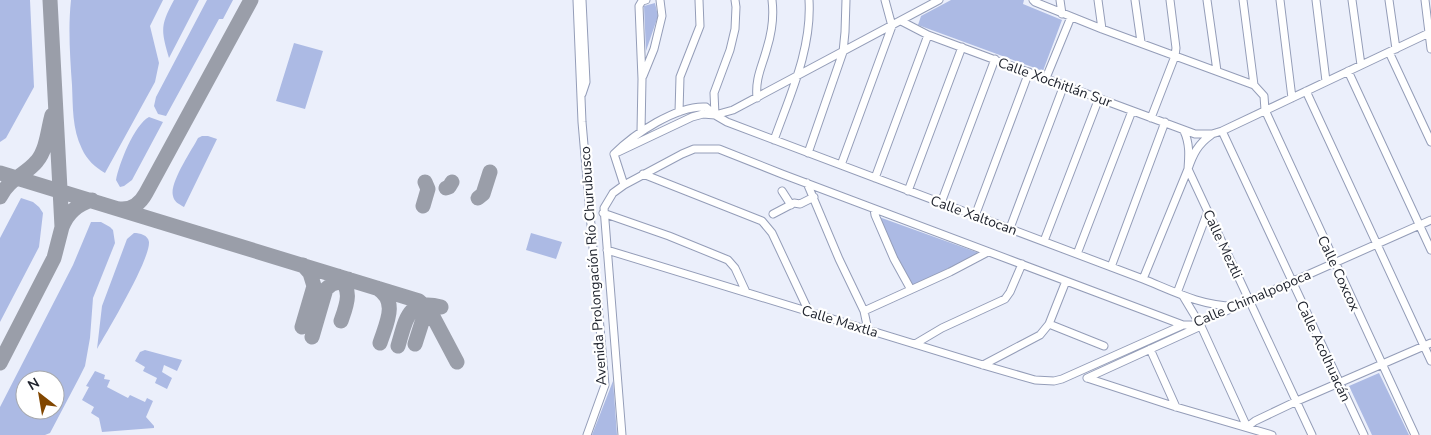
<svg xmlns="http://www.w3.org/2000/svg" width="1431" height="435" font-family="'Nunito Sans',sans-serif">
  <rect width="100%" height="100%" fill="#ebeffb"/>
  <!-- green -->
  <path fill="#acbae4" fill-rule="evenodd" d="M 0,0 L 30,0 L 34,87 L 6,138 L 0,142 Z
    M 71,0 L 163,0 L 150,26 L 159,63 L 155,82 L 105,173 C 95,167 87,160 82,149 C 72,129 73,106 72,85 C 70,56 68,28 71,0 Z
    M 174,0 L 199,0 L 169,58 C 161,30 160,26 174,0 Z
    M 207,0 L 233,0 L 223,19 L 219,19 L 166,116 L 158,114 L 154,106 L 156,97 Z
    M 951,0 L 1024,0 L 1023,4 L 1062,20 L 1043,71 L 918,25 L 921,16 Z
    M 655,3 L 658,16 L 646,51 L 644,6 Z
    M 294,43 L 323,51 L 305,109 L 276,101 Z
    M 149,117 L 163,122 L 132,180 L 124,186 L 120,187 L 116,180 C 119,164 134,125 149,117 Z
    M 202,136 L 208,136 L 217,139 L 184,207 C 179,204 174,202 173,196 C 169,183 192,150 198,138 Z
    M 21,198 L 33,202 L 39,207 L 43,213 L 39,247 L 0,322 L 0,238 Z
    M 879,217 L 979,253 L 911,287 Z
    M 91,222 L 101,222 L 110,227 L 113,230 L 115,243 L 93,298 L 90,338 L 85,366 L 79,378 L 50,433 L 45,435 L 0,435 L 0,407 L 73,265 ZM 25,380 L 55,380 L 55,410 L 25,410 Z
    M 134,233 C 140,233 148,235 149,242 C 150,260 108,330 97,349 L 102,306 L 127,239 Z
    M 531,233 L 562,242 L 556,259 L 526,250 Z
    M 145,350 L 182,360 L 177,371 L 164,365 L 162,372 L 172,378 L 167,389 L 155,383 L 157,378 L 143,371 L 145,367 L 135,361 L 140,352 Z
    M 95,371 L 105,375 L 104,379 L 110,380 L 107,387 L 128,398 L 130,395 L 145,402 L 147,398 L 153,401 L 146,417 L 154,426 L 154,428 L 102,432 L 99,418 L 91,413 L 94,407 L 82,400 L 89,387 L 86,386 Z
    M 1379,373 L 1409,435 L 1372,435 L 1349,386 Z
    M 613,381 L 617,435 L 592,435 Z"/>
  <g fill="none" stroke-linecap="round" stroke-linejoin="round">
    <!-- taxiway -->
    <path stroke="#9a9ea9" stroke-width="15" d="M 0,173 L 419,301 L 430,311 L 457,362
      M 446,188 L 449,187 L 452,182
      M 0,197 C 9,178 26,175 37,161 C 47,149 48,129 52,115
      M 478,198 L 483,194 L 490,172
      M 423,206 L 428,189 L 425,182
      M 120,209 C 132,210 140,204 146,193 L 251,0
      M 62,227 C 68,212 77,205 92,200
      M 338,276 C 353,290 347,304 341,321
      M 377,288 C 399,301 386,324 380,343
      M 302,327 L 314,286 L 310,273 L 303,265
      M 312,337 L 326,289 L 332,284 L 348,279
      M 415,344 L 423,319 L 416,302
      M 398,346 C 406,320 407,298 441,307
      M 0,363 L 54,258 L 62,227 L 50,0"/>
    <!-- minor casing -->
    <g stroke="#949db8" stroke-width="9">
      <path id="minor" d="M 577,0 L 582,122 L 605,385 L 587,435
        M 582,0 L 586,82 L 582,94
        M 1033,0 L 1035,2 L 1102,29 L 1254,85
        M 1060,0 L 1062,14
        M 1098,0 L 1102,29
        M 1135,0 L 1141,42
        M 1207,0 L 1217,71
        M 1243,0 L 1254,85 L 1264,96 L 1265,110 L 1415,435
        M 1280,0 L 1292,98
        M 1316,0 L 1326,81
        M 1352,0 L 1361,65
        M 1389,0 L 1396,49
        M 1425,0 L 1431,49
        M 901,21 L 928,35 L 1195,134 L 1212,134 L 1222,131 L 1429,33
        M 1389,52 L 1431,142
        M 1348,71 L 1431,250
        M 643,76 L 654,49 L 662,16 L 660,0
        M 1046,78 L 1071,17
        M 1306,91 L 1431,361
        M 757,98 C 755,78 762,67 767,48 C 772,32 774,16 772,0
        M 679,112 L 680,77 L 700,26 L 699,0
        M 715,115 L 714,93 L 730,50 L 735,29 L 736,7 L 735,0
        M 1151,118 L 1175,56 L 1176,48 L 1170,0
        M 641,131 L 642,79 L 639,6 L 642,1 L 646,0
        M 1184,131 C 1190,144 1189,156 1188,169 L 1312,435
        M 1222,131 L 1364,435
        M 774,140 C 790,95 812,49 809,0
        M 618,152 L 692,117 L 703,114 L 715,115 L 733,110 L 939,0
        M 808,153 L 843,52 L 845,32 L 846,0
        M 614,154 C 634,134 677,105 706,107 L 715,115 L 727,122 L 1143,279 C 1173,291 1201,306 1234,306
        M 614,154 L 624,185
        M 841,165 L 892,26 L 885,0
        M 643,174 L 762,221 L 772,233 L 809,312
        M 875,178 L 928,35
        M 807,183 L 839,259 L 864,311 L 868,330
        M 782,191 L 791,205
        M 908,191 L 962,47
        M 941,203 L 995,59
        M 874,209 L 875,215 L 894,259 L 910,288
        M 603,213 L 669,236 L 728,260 L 735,268 L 746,292
        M 773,214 L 794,203 L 800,204 L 814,197
        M 975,216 L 1029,72
        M 1010,228 L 1064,85
        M 1044,241 L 1099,98
        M 607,250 L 983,365 L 1035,380 L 1054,381 L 1062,379 L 1183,325 L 1193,325 L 1199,323 L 1431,220
        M 1077,254 L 1132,111
        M 1111,267 L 1165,122
        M 1143,279 L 1188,169 C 1193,154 1198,144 1211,135
        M 1177,293 L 1208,211
        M 1183,296 L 1201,326 L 1247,427 L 1255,421 L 1297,401 L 1431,343
        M 864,311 L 950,272 L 988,252
        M 1049,324 L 1104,346
        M 915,344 L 942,328 L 1005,299 L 1010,292 L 1022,264
        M 1150,349 L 1176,407
        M 983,365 L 1040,335 L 1049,324 L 1066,281
        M 1087,378 L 1176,407 L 1272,435
        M 1087,378 L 1201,326
        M 622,435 L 604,208 L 613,193 L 624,185 L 682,154 L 694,149 L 719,149 L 782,174 L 1183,325"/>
    </g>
    <!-- minor -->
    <use href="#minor" stroke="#fff" stroke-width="7"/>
  </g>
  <g text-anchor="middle" stroke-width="4.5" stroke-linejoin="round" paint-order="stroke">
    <!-- street labels -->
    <g font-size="14" fill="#21252f" stroke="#fff">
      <text transform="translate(1055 82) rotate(20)" y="5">Calle Xochitlán Sur</text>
      <text transform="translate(974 215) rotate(20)" y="5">Calle Xaltocan</text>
      <text transform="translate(1223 244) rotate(65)" y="5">Calle Meztli</text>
      <text transform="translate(593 266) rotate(-94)" y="5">Avenida Prolongación Río Churubusco</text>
      <text transform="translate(1339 273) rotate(65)" y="5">Calle Coxcox</text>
      <text transform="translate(1252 298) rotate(-23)" y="5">Calle Chimalpopoca</text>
      <text transform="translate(840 321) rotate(17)" y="5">Calle Maxtla</text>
      <text transform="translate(1324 351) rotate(65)" y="5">Calle Acolhuacán</text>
    </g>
  </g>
  <!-- north arrow -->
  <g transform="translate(40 395) rotate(329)"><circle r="24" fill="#ffffff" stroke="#a6a8ac"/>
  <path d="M0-4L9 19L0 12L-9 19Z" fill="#814600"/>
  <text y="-8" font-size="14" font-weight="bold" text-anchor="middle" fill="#21252f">N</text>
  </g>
</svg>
